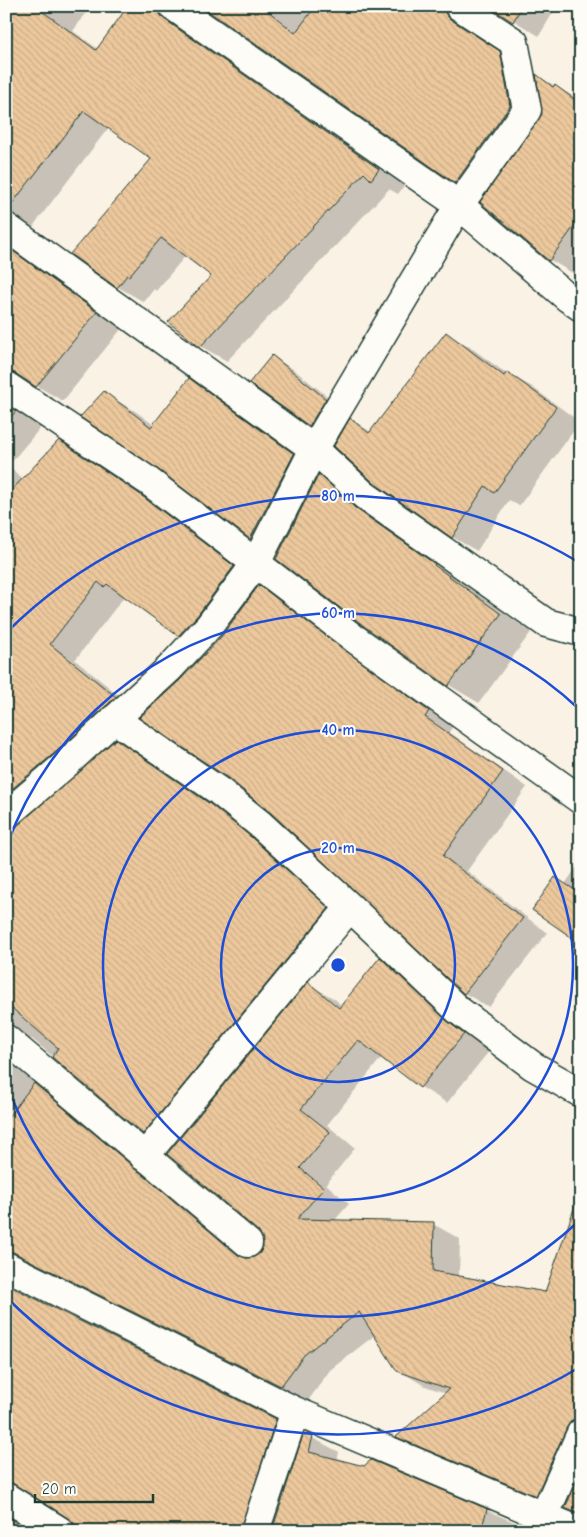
<svg xmlns="http://www.w3.org/2000/svg" width="587" height="1537" font-family="'Comic Neue',sans-serif">
  <defs>
    <pattern id="building-back-hatch" width="6" height="6" patternUnits="userSpaceOnUse" patternTransform="scale(1.25)"><rect width="6" height="6" fill="#edc89d"/><path d="M-1 5l2 2M0 0l6 6M5-1l2 2" fill="none" stroke="#cbad88"/></pattern>
  </defs>
  <rect width="100%" height="100%" fill="#faf2e5"/>
  <filter id="ink" filterUnits="userSpaceOnUse"><feTurbulence type="fractalNoise" baseFrequency=".02" numOctaves="2"/><feDisplacementMap in="SourceGraphic" scale="10" xChannelSelector="R" yChannelSelector="G"/><feConvolveMatrix kernelMatrix="1 2 1 2 8 2 1 2 1" color-interpolation-filters="sRGB"/></filter>
  <g filter="url(#ink)">
    <!-- shadow -->
    <path fill="#0003" d="M 6,6 L 91,6 L 73,31 L 98,49 L 130,6 L 195,6 L 185,29 L 190,35 L 405,185 L 398,194 L 389,189 L 227,361 L 200,346 L 213,276 L 186,255 L 156,291 L 154,289 L 144,302 L 118,287 L 153,159 L 109,127 L 34,225 L 35,226 L 26,228 L 122,328 L 63,401 L 35,385 L 26,386 L 18,410 L 24,416 L 41,427 L 8,466 L 23,479 L 59,441 L 85,457 L 164,509 L 260,582 L 239,609 L 241,611 L 259,587 L 284,601 L 371,667 L 453,726 L 449,732 L 527,787 L 467,871 L 547,933 L 489,1007 L 464,993 L 181,681 L 229,628 L 227,627 L 205,651 L 179,635 L 132,600 L 131,601 L 124,597 L 75,660 L 141,713 L 22,818 L 16,828 L 116,741 L 142,756 L 236,820 L 354,924 L 170,1148 L 144,1133 L 32,1039 L 27,1039 L 160,1185 L 249,1259 L 254,1259 L 261,1253 L 264,1246 L 308,984 L 335,999 L 342,1006 L 380,958 L 406,973 L 490,1050 L 447,1103 L 421,1087 L 382,1057 L 327,1125 L 355,1148 L 326,1184 L 349,1204 L 334,1221 L 433,1224 L 460,1239 L 459,1278 L 546,1294 L 577,1205 L 575,1203 L 581,1185 L 581,1516 L 564,1506 L 562,1510 L 424,1451 L 398,1437 L 446,1393 L 425,1386 L 398,1370 L 375,1335 L 330,1370 L 308,1401 L 41,1267 L 33,1265 L 16,1282 L 19,1291 L 275,1420 L 302,1435 L 270,1531 L 77,1531 L 75,1524 L 69,1517 L 34,1496 L 26,1498 L 18,1520 L 30,1531 L 6,1531 Z
      M 203,6 L 480,6 L 471,29 L 476,35 L 526,68 L 537,124 L 543,114 L 538,76 L 581,101 L 581,278 L 550,260 L 484,199 L 456,182 Z
      M 490,6 L 557,6 L 539,36 Z
      M 446,333 L 470,347 L 507,374 L 508,373 L 532,387 L 580,422 L 519,506 L 509,500 L 477,551 L 452,537 L 351,420 L 371,432 Z
      M 272,357 L 293,369 L 347,412 L 331,438 L 310,425 L 251,383 Z
      M 189,380 L 220,397 L 324,473 L 322,478 L 349,494 L 465,582 L 464,584 L 531,632 L 479,703 L 449,685 L 279,555 L 251,538 L 157,467 L 104,393 L 135,411 L 154,425 Z
      M 581,861 L 581,942 L 565,884 Z
      M 305,1434 L 339,1452 L 337,1461 L 364,1468 L 371,1461 L 535,1531 L 273,1531 Z"/>
    <!-- building -->
    <path fill="url(#building-back-hatch)" stroke="#1f3d34" d="M 6,6 L 35,6 L 96,50 L 128,6 L 158,6 L 159,13 L 164,19 L 379,169 L 371,180 L 364,173 L 200,347 L 168,322 L 211,276 L 161,238 L 129,276 L 127,275 L 117,288 L 70,254 L 151,159 L 84,111 L 8,209 L 14,214 L 6,212 Z
      M 201,6 L 262,6 L 295,33 L 316,6 L 444,6 L 445,13 L 450,19 L 500,51 L 510,106 L 455,183 Z
      M 488,6 L 522,6 L 513,22 Z
      M 536,74 L 553,87 L 555,85 L 581,104 L 581,217 L 549,261 L 480,202 L 542,114 Z
      M 6,246 L 97,312 L 36,387 L 15,373 L 6,370 Z
      M 446,332 L 504,376 L 507,372 L 556,407 L 494,493 L 485,486 L 452,538 L 374,483 L 334,446 L 350,418 L 369,433 Z
      M 272,355 L 326,399 L 309,426 L 249,383 Z
      M 189,378 L 294,454 L 250,539 L 156,468 L 80,417 L 104,391 L 151,427 Z
      M 6,405 L 16,411 L 6,423 Z
      M 59,440 L 138,493 L 234,566 L 197,616 L 178,636 L 107,584 L 104,587 L 98,582 L 50,644 L 116,697 L 57,751 L 6,794 L 6,496 Z
      M 319,474 L 355,508 L 435,564 L 434,565 L 501,614 L 448,686 L 364,626 L 276,559 Z
      M 259,585 L 346,651 L 429,711 L 425,717 L 503,771 L 443,856 L 523,918 L 464,994 L 271,813 L 228,778 L 139,718 L 180,680 L 221,637 Z
      M 116,739 L 210,804 L 251,837 L 329,908 L 143,1134 L 52,1057 L 58,1048 L 6,1003 L 6,830 L 16,827 Z
      M 555,877 L 581,894 L 581,944 L 532,910 Z
      M 380,957 L 447,1021 L 464,1034 L 420,1088 L 358,1040 L 301,1109 L 330,1132 L 300,1168 L 324,1188 L 297,1219 L 434,1222 L 433,1271 L 545,1292 L 576,1203 L 581,1204 L 581,1418 L 572,1420 L 567,1427 L 536,1496 L 396,1437 L 449,1389 L 397,1371 L 359,1312 L 304,1355 L 281,1386 L 13,1252 L 6,1251 L 6,1120 L 34,1083 L 238,1255 L 246,1258 L 254,1257 L 260,1253 L 263,1245 L 262,1237 L 258,1231 L 167,1154 L 308,982 L 339,1008 Z
      M 6,1284 L 276,1419 L 240,1531 L 75,1531 L 74,1523 L 68,1518 L 14,1484 L 6,1481 Z
      M 304,1432 L 313,1436 L 309,1452 L 364,1466 L 371,1460 L 490,1510 L 487,1509 L 481,1531 L 272,1531 Z
      M 581,1472 L 581,1515 L 565,1508 Z
      M 6,1516 L 30,1531 L 6,1531 Z"/>
    <g fill="none" stroke-linecap="round" stroke-linejoin="round">
      <!-- street casing -->
      <g stroke="#1f3d34" stroke-width="31">
        <path id="street" d="M 173,6 L 459,205 L 568,298 L 581,307
          M 6,227 L 314,449 L 364,495 L 546,623 L 581,632
          M 6,386 L 147,480 L 355,639 L 581,800
          M 114,719 L 219,791 L 261,825 L 350,907 L 458,1010 L 533,1066 L 581,1093
          M 6,815 L 67,763 L 169,669 L 209,626 L 256,563 L 314,449 L 459,205 L 527,110 L 514,42 L 459,6
          M 6,1039 L 248,1243
          M 144,1157 L 350,907
          M 6,1266 L 295,1411 L 579,1531
          M 6,1497 L 60,1531
          M 544,1516 L 581,1433
          M 255,1531 L 295,1411"/>
      </g>
      <!-- street -->
      <use href="#street" stroke="#fdfcf7" stroke-width="28"/>
    </g>
  </g>
  <!-- distance rings -->
  <g fill="none" stroke="#1d4ed8" stroke-width="2.5">
    <circle cx="338" cy="965" r="117"/>
    <circle cx="338" cy="965" r="235"/>
    <path d="M580 1220A352 352 0 0 1 7 1085M7 845A352 352 0 0 1 580 710"/>
    <path d="M580 1367A469 469 0 0 1 6 1297M6 633A469 469 0 0 1 580 563"/>
  </g>
  <circle cx="338" cy="965" r="8" fill="#1d4ed8" stroke="#fdfcf7" stroke-width="2.5"/>
  <g font-size="15" text-anchor="middle" font-weight="bold" fill="#1d4ed8" stroke="#fdfcf7" stroke-width="4" stroke-linejoin="round" paint-order="stroke">
    <text x="338" y="501">80 m</text>
    <text x="338" y="618">60 m</text>
    <text x="338" y="735">40 m</text>
    <text x="338" y="853">20 m</text>
  </g>
  <!-- margin -->
  <rect width="587" height="1537" fill="none" stroke="#fdfcf7" stroke-width="25"/>
  <rect x="12" y="12" width="562" height="1512" fill="none" stroke="#1f3d34" stroke-width="2" filter="url(#ink)"/>
  <!-- scale -->
  <path d="M35 1494v8h118v-8" fill="none" stroke="#1f3d34" stroke-width="2.5"/>
  <text x="42" y="1494" font-size="15" fill="#1f3d34" stroke="#fdfcf7" stroke-width="4" paint-order="stroke">20 m</text>
</svg>
